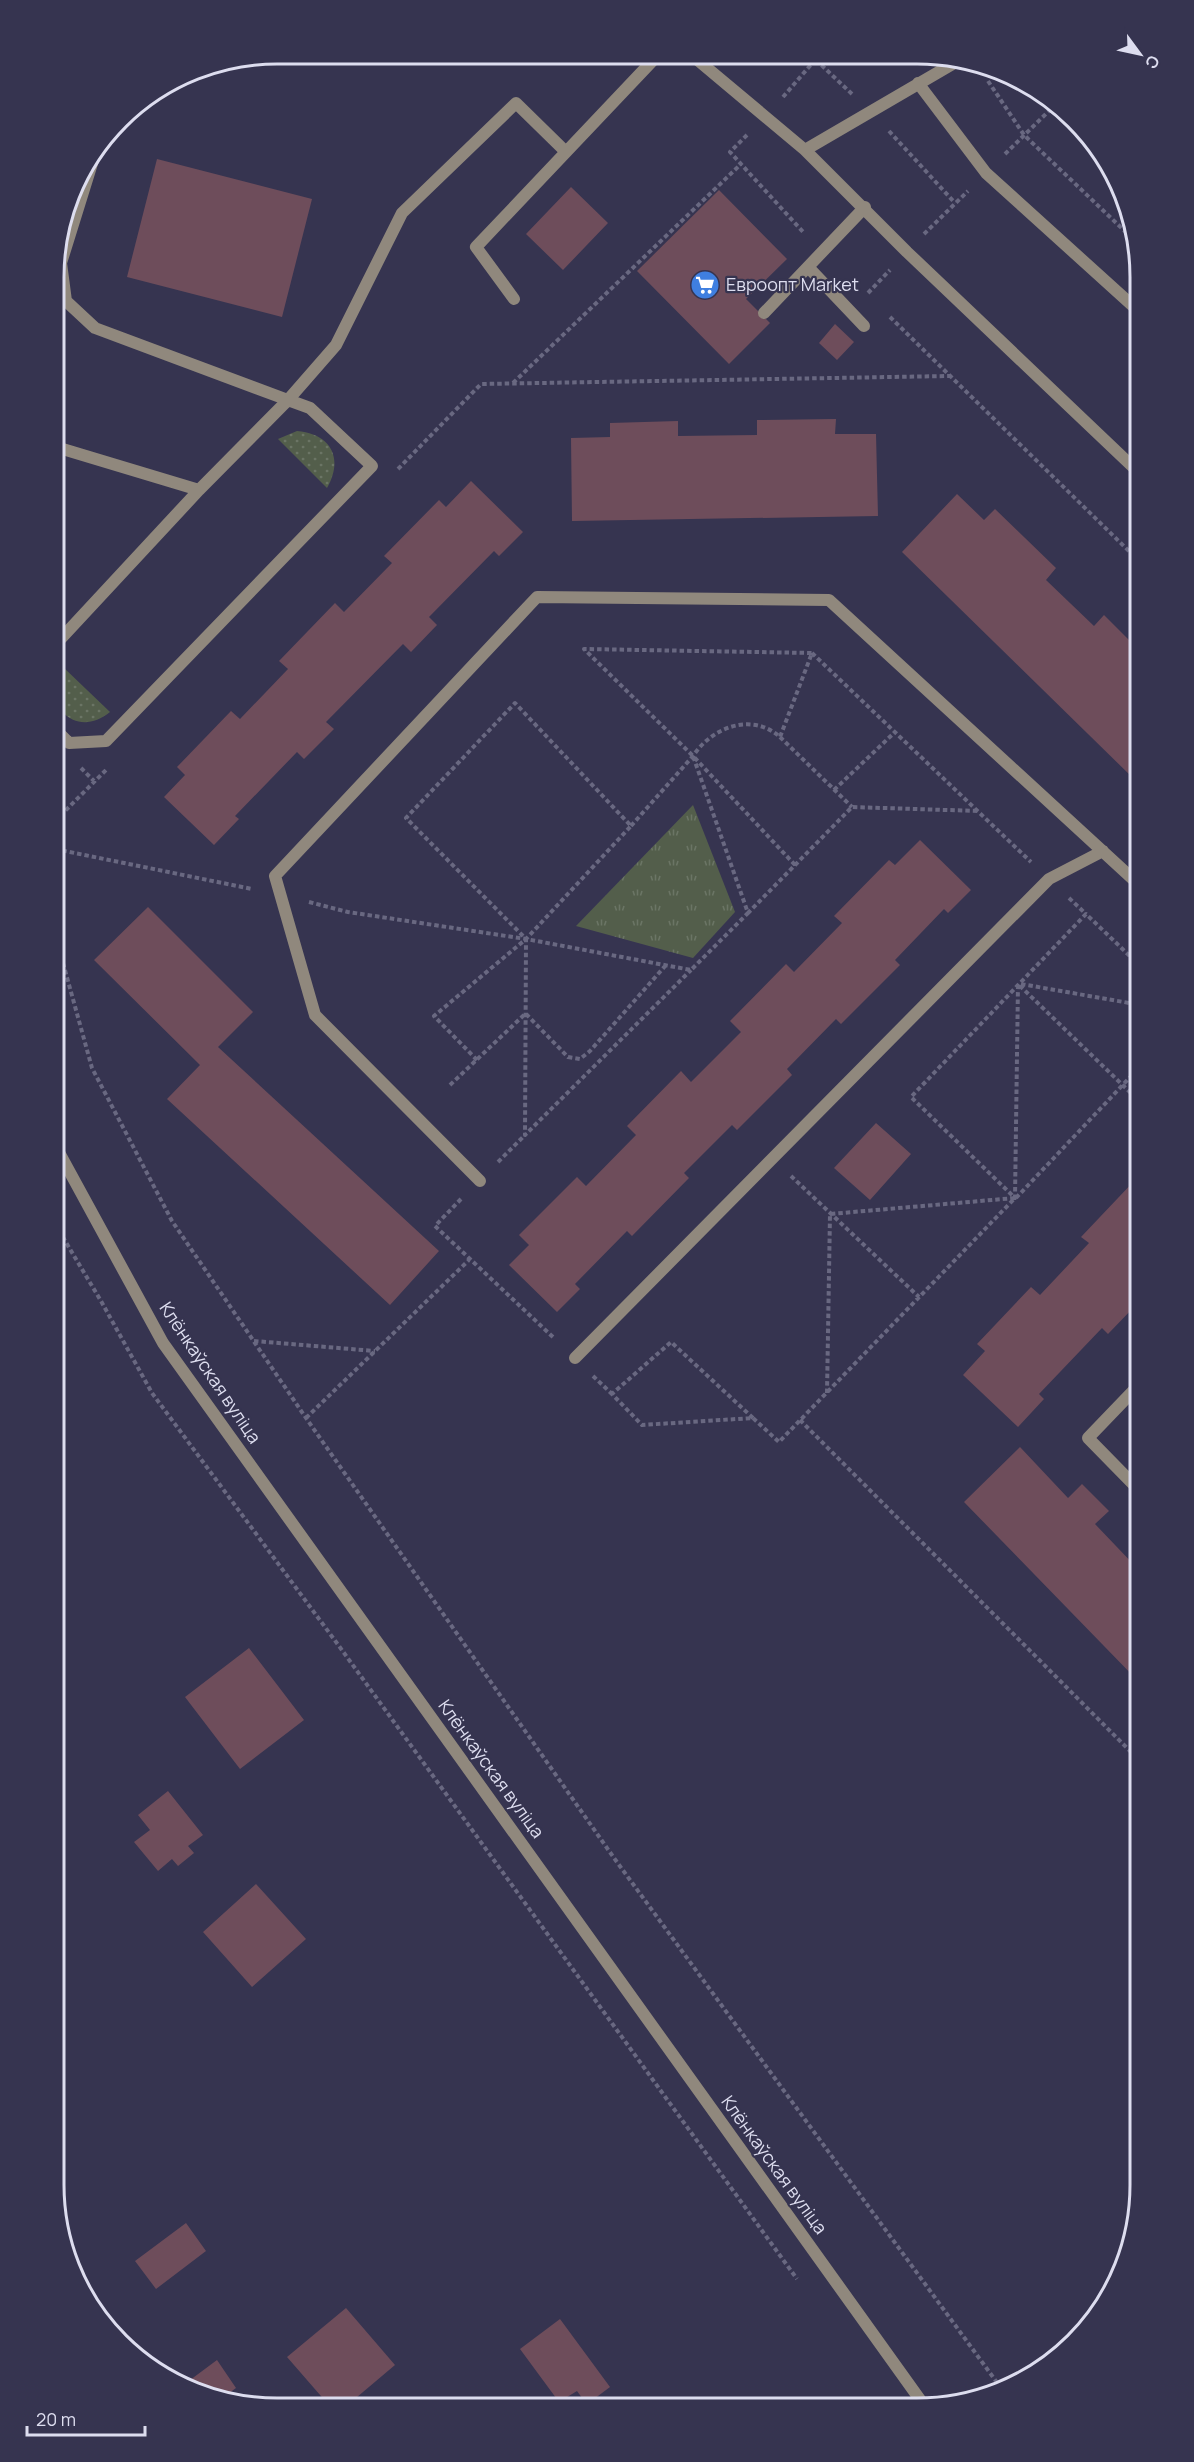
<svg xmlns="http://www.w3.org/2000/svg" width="1194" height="2462" font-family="Manrope,sans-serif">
  <defs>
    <pattern id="grass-dots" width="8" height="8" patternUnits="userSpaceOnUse" patternTransform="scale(1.5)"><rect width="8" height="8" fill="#535e4b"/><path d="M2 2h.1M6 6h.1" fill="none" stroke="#6b7565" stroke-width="1.8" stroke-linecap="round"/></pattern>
    <pattern id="park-tufts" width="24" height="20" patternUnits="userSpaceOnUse" patternTransform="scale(1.5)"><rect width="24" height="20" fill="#535e4b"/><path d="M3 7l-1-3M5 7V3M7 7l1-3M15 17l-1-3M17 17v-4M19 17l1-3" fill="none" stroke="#6b7565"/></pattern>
  </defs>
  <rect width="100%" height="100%" fill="#363450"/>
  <!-- grass -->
  <path fill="url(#grass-dots)" d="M 297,431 C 331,434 344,458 327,488 L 278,439 Z
    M 63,667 L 110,712 C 75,741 38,702 63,667 Z"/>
  <!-- park -->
  <path fill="url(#park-tufts)" d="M 693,805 L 735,912 L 693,958 L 576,926 Z"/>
  <!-- building -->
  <path fill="#6e4d5b" d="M 157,159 L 312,199 L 282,317 L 127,277 Z
    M 571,187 L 608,223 L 563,270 L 526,234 Z
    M 719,190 L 787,259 L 746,299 L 770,323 L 729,364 L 637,271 Z
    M 835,324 L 854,342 L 837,360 L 819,343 Z
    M 836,419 L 835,434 L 876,434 L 878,516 L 572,521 L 571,438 L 610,437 L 610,423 L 678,421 L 678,436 L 757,435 L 757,420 Z
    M 471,481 L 523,532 L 499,556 L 494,551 L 429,617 L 437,625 L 411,652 L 403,644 L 326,722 L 334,729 L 304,759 L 297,752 L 235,816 L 239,819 L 214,845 L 164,797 L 185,775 L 177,767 L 231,711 L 240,719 L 288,669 L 279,661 L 335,603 L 344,612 L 392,563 L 384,556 L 439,500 L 446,507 Z
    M 957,494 L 984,520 L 995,509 L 1056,568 L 1046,580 L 1094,626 L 1104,615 L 1134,645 L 1134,779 L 902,552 Z
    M 920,840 L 971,890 L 948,913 L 944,909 L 895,960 L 900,965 L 841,1024 L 836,1019 L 787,1069 L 792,1075 L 737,1130 L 732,1125 L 684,1173 L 689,1178 L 632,1236 L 627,1231 L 575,1284 L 580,1289 L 557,1312 L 509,1265 L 529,1245 L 519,1235 L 577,1177 L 586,1186 L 636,1135 L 627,1126 L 681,1071 L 691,1082 L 741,1032 L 730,1021 L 786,964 L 794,972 L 842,923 L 834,916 L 889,860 L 895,865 Z
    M 148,907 L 253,1012 L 218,1047 L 439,1251 L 390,1305 L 167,1099 L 200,1065 L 94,960 Z
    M 876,1123 L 911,1154 L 870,1200 L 834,1168 Z
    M 1136,1179 L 1136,1292 L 1129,1300 L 1135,1306 L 1108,1334 L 1102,1328 L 1039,1394 L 1044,1399 L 1018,1427 L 963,1375 L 985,1351 L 977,1344 L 1031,1287 L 1040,1295 L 1089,1243 L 1081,1237 Z
    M 1020,1447 L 1068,1498 L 1082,1484 L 1109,1511 L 1095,1524 L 1137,1568 L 1138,1681 L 964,1502 Z
    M 249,1648 L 304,1720 L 240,1769 L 185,1697 Z
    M 168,1791 L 203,1835 L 188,1846 L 194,1853 L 178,1866 L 172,1859 L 158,1871 L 134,1842 L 150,1830 L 138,1815 Z
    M 256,1884 L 306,1939 L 252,1987 L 203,1932 Z
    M 186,2223 L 206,2251 L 156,2289 L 135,2261 Z
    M 346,2308 L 395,2365 L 350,2403 L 327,2403 L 287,2357 Z
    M 560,2319 L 610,2387 L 590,2402 L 585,2402 L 577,2391 L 559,2402 L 520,2349 Z
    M 217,2360 L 236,2388 L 221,2399 L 182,2386 Z"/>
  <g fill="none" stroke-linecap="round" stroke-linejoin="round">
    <!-- path -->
    <path stroke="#696881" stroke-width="4" stroke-dasharray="4.5 3" stroke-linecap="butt" d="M 816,60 L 852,94
      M 988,81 L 1024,135 L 1132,238
      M 783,97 L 815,60 L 813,57
      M 889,131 L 955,203
      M 747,135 L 730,152 L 804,233
      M 1005,154 L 1056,104
      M 924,234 L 968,191
      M 868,293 L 890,270
      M 890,317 L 1134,556
      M 513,383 L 741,164
      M 398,469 L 481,384 L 950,376
      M 812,653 L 1031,862
      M 780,737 L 852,807
      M 81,768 L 94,781
      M 834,790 L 895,732
      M 55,821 L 107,769
      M 631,826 L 693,756 C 712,727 752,712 780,737 L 812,653 L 584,649 L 693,756
      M 55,849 L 252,889
      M 795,865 L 693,756 L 748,913 L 852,807 L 978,811
      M 1069,898 L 1086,914
      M 309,902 L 348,912 L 526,939 L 691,970 L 748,913
      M 55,934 L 92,1068 L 172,1221 L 306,1418 L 614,1858 L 1001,2388
      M 1135,961 L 1086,914 L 911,1097 L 1015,1198 L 1018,984 L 1135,1097
      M 1021,984 L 1135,1004
      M 526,1014 L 568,1057 L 580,1059 L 590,1051 L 666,965
      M 477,1060 L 434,1016 L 526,939 L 631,826 L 515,703 L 406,818 L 526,939 L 525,1135 L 691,970
      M 450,1085 L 525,1014
      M 498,1162 L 525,1135
      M 791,1176 L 919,1297
      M 1016,1198 L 1135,1072
      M 461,1199 L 435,1226 L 555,1339
      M 55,1224 L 101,1301 L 152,1393 L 339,1646 L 797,2279
      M 254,1341 L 375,1351
      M 593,1376 L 612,1394
      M 306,1418 L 469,1260
      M 753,1418 L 671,1342 L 612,1394 L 642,1425 L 753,1418 L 779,1442 L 1015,1198 L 830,1214 L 827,1393
      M 800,1420 L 1138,1759"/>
    <!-- lane -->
    <path stroke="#90887d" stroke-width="12" d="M 694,57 L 805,150
      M 961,59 L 805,150 L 907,252 L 1133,467
      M 918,83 L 986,173 L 1133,306
      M 94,157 L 61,263 L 66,301 L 95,328 L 288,400 L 336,345 L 402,213 L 516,103 L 566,152
      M 808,267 L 864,326
      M 514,299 L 476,247 L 657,56
      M 764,313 L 865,207
      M 55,645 L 199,490 L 56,447
      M 55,729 L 69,743 L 106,741 L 372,466 L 310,408 L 288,400 L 199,490
      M 480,1181 L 315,1015 L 275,876 L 537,597 L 829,600 L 1135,881
      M 575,1358 L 1049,879 L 1103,851
      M 1137,1387 L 1088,1438 L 1137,1488"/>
    <!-- street -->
    <path stroke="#90887d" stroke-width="12" d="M 55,1145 L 163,1343 L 921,2401"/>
  </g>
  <!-- icons -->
  <defs>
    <g id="supermarket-disc" transform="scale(1.5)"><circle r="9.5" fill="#3f7fe0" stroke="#363450"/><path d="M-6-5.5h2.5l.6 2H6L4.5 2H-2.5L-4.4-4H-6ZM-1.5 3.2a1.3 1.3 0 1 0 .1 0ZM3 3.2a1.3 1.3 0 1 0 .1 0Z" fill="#fff"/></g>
  </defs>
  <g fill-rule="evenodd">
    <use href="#supermarket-disc" x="705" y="285"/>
  </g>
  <g text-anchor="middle" stroke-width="4.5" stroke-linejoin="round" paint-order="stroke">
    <!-- poi labels -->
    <g font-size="18" fill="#ddddef" stroke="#363450" text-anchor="start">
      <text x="726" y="291">Евроопт Market</text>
    </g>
    <!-- street labels -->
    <g font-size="18" fill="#ddddef" stroke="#363450">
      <text transform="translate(210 1373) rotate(56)" y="6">Клёнкаўская вуліца</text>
      <text transform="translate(491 1769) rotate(54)" y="6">Клёнкаўская вуліца</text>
      <text transform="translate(774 2165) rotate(54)" y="6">Клёнкаўская вуліца</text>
    </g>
  </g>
  <!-- crop -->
  <path d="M0 0H1194V2462H0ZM277 64H917A213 213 0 0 1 1130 277V2185A213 213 0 0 1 917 2398H277A213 213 0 0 1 64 2185V277A213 213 0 0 1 277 64Z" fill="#363450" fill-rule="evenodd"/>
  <path fill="none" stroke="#ddddef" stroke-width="3" d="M277 64H917A213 213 0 0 1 1130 277V2185A213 213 0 0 1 917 2398H277A213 213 0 0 1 64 2185V277A213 213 0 0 1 277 64Z"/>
  <!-- north arrow -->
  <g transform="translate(1140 54) rotate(123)" stroke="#363450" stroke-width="4.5" paint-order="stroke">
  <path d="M0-4.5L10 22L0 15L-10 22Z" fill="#ddddef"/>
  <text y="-9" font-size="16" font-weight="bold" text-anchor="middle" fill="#ddddef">С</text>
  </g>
  <!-- scale -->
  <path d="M27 2426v9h118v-9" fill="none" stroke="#ddddef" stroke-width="3"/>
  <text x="36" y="2426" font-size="18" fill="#ddddef" stroke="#363450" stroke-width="4.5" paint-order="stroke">20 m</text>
</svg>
